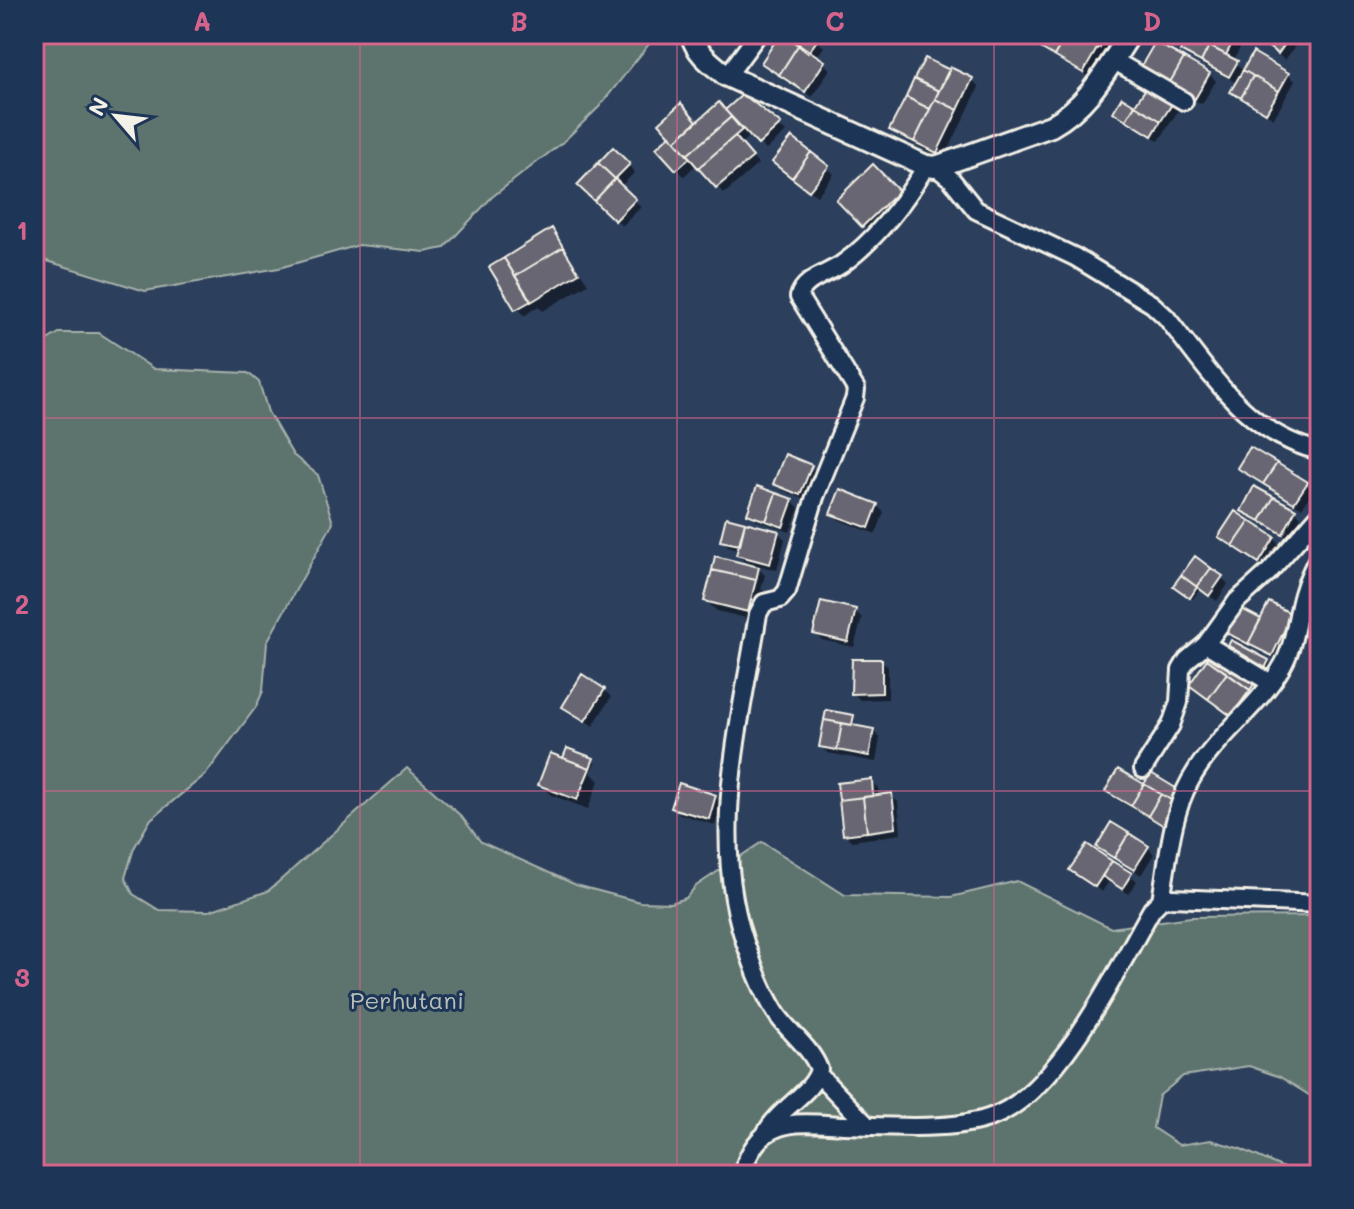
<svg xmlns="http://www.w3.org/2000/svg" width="1354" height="1209" font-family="Mali,sans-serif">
  <rect width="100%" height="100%" fill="#2c3f5c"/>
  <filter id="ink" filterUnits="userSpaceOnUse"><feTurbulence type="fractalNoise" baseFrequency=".0125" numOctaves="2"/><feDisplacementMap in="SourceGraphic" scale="16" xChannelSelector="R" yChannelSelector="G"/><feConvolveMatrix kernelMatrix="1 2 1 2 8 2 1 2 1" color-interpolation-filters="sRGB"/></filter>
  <g filter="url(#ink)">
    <!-- green -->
    <path fill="#5d736e" stroke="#a8b2ab" stroke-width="2" d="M 34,34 L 657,34 L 599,107 L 563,142 L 492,197 L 444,248 L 425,252 L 359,245 L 279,268 L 145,291 L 34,257 Z
      M 59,333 L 99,333 L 154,369 L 248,373 L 259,382 L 268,412 L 293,455 L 318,475 L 333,523 L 267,642 L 263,691 L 256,707 L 206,774 L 151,819 L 134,848 L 125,878 L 133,894 L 159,910 L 209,911 L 268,891 L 407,768 L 461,816 L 481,842 L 576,885 L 640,902 L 671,903 L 686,898 L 696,886 L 762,842 L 845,895 L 951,897 L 1017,881 L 1111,928 L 1191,917 L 1320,916 L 1320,1102 L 1280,1077 L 1249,1066 L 1183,1076 L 1159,1096 L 1153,1128 L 1179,1145 L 1211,1140 L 1241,1149 L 1299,1175 L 34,1175 L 34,348 Z"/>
    <!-- shadow -->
    <path fill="#0007" d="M 783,34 L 808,34 L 824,47 L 816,57 L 830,69 L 812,97 L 763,62 Z
      M 831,34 L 846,34 L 841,41 Z
      M 1019,34 L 1118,34 L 1090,78 Z
      M 1191,34 L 1224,34 L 1241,46 L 1233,61 L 1244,71 L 1288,74 L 1295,81 L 1274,118 L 1250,104 L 1237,83 L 1189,57 L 1182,51 Z
      M 1250,34 L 1293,34 L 1299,40 L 1285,60 Z
      M 1303,34 L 1320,34 L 1320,39 L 1319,42 Z
      M 926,60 L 972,80 L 979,87 L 944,159 L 898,136 L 892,130 Z
      M 1149,74 L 1209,74 L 1216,81 L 1202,104 Z
      M 743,97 L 786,132 L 766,150 L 751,135 L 740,144 L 758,164 L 724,194 L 697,164 L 684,176 L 658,148 L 673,136 L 681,106 L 697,123 L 726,112 Z
      M 1173,103 L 1179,109 L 1159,141 L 1131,122 L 1136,108 Z
      M 613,150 L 635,172 L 620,187 L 641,207 L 622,226 L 580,185 Z
      M 827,167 L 834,174 L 817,196 L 781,169 Z
      M 873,167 L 908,203 L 874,236 L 839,200 Z
      M 552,230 L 588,284 L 543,311 L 538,306 L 524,316 L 492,268 Z
      M 810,466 L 817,473 L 806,500 L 782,490 L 776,484 Z
      M 1240,468 L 1306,483 L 1313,490 L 1302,508 Z
      M 792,501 L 799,508 L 790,532 L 756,520 L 749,513 Z
      M 877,506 L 884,512 L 876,534 L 839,520 L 833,513 Z
      M 1244,510 L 1295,511 L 1301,517 L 1290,539 L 1250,517 Z
      M 778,533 L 785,539 L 777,570 L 753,564 L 765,575 L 761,589 L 765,593 L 759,621 L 717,611 L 706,601 L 750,567 L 738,555 L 740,549 L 729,547 L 722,540 Z
      M 1221,537 L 1274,538 L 1280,545 L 1266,568 Z
      M 1222,578 L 1228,584 L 1217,601 L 1200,589 L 1193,599 L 1178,589 Z
      M 855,611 L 862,618 L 854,647 L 822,640 L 815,633 Z
      M 1291,615 L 1279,661 L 1234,639 L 1227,632 Z
      M 1214,653 L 1262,689 L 1239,721 L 1198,692 Z
      M 1233,659 L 1268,661 L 1275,668 L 1270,678 Z
      M 881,661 L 888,667 L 888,699 L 860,700 L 853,693 Z
      M 604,690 L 611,697 L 593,726 L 564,706 Z
      M 853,717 L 855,720 L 854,727 L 873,731 L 880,738 L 876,762 L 828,753 L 821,747 Z
      M 592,760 L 595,763 L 591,773 L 599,781 L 588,809 L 551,795 L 540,784 Z
      M 871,781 L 878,788 L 879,797 L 891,795 L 898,802 L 901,834 L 852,841 L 845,834 Z
      M 1145,787 L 1183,794 L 1190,801 L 1172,831 L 1114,798 L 1108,791 Z
      M 715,797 L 722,803 L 715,825 L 680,814 L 674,807 Z
      M 1099,847 L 1148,847 L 1154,854 L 1141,875 Z
      M 1130,875 L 1137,881 L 1129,894 L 1109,881 L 1102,892 L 1078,876 Z"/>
    <!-- building -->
    <path fill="#686672" stroke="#f4f1e8" stroke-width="2" d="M 780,34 L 784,34 L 799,44 L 779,75 L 761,63 Z
      M 784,34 L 811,34 L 818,39 L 808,53 Z
      M 1044,34 L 1067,34 L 1054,56 L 1037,46 Z
      M 1067,34 L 1075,34 L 1098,47 L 1083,73 L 1054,56 Z
      M 1076,34 L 1107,34 L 1100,48 Z
      M 1189,34 L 1216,34 L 1209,46 Z
      M 1216,34 L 1228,34 L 1235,38 L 1226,55 L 1209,46 Z
      M 1251,34 L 1292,34 L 1278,54 Z
      M 1188,35 L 1209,46 L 1201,62 L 1180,51 Z
      M 1155,42 L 1184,58 L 1169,84 L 1140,68 Z
      M 799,44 L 825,61 L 805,92 L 779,75 Z
      M 1209,46 L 1238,61 L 1229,77 L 1201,62 Z
      M 1253,52 L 1289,73 L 1279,91 L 1243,70 Z
      M 925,58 L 950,70 L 939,91 L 914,79 Z
      M 1184,58 L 1210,73 L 1195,99 L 1169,84 Z
      M 950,67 L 973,78 L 958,110 L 935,99 Z
      M 1243,70 L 1253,76 L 1241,98 L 1230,92 Z
      M 1253,76 L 1279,91 L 1266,113 L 1241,98 Z
      M 914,79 L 939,91 L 930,109 L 906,97 Z
      M 1148,85 L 1174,101 L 1161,121 L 1135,105 Z
      M 743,94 L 781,124 L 758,145 L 725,110 Z
      M 906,97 L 930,109 L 914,142 L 889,130 Z
      M 1122,97 L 1135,105 L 1126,120 L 1113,112 Z
      M 935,99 L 958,110 L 937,153 L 914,142 Z
      M 719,102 L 731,117 L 687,155 L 675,141 Z
      M 681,103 L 697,121 L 675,141 L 659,123 Z
      M 1135,105 L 1161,121 L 1152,136 L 1126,120 Z
      M 731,117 L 742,130 L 698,168 L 687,155 Z
      M 670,135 L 690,158 L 676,170 L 656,148 Z
      M 735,136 L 753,157 L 716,188 L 698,168 Z
      M 792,137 L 811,152 L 792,178 L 772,162 Z
      M 613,147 L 630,164 L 615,179 L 598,163 Z
      M 811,152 L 829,166 L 809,191 L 792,178 Z
      M 598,163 L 615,179 L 594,201 L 577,185 Z
      M 873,164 L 899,191 L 862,227 L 836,200 Z
      M 615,179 L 636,199 L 615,221 L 594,201 Z
      M 552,228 L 563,247 L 515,276 L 504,258 Z
      M 563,247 L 579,273 L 531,302 L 515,276 Z
      M 504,258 L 531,301 L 515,310 L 489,267 Z
      M 1250,447 L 1277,463 L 1263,484 L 1237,468 Z
      M 785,454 L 812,465 L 800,495 L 773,484 Z
      M 1277,463 L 1308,482 L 1294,503 L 1263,484 Z
      M 757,486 L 776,493 L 766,521 L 747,514 Z
      M 1254,486 L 1274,497 L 1260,521 L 1241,511 Z
      M 840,489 L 878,504 L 869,528 L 830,514 Z
      M 776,493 L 793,499 L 783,527 L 766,521 Z
      M 1274,497 L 1296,509 L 1283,534 L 1260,521 Z
      M 1235,511 L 1250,521 L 1233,546 L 1218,537 Z
      M 726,517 L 745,522 L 740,545 L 720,541 Z
      M 1250,521 L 1275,537 L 1259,563 L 1233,546 Z
      M 745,522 L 779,531 L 770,564 L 736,555 Z
      M 715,556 L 759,567 L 756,580 L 712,570 Z
      M 1195,556 L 1211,568 L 1197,587 L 1181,575 Z
      M 1211,568 L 1223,576 L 1209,596 L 1197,587 Z
      M 712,570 L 756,580 L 748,612 L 704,601 Z
      M 1181,575 L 1197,587 L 1190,598 L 1173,586 Z
      M 821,601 L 856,609 L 848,642 L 813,634 Z
      M 1269,602 L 1292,614 L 1272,656 L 1248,644 Z
      M 1238,607 L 1261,619 L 1248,644 L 1225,632 Z
      M 1231,640 L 1269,660 L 1263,673 L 1224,653 Z
      M 1213,651 L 1256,681 L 1250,690 L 1207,659 Z
      M 852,659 L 882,659 L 882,693 L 851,694 Z
      M 1207,659 L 1227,673 L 1208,699 L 1189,685 Z
      M 1227,673 L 1250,690 L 1231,716 L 1208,699 Z
      M 582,674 L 605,689 L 585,721 L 562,707 Z
      M 826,710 L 854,715 L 852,725 L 824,720 Z
      M 824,720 L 842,723 L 837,750 L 819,747 Z
      M 842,723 L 874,729 L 869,756 L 837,750 Z
      M 567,748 L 594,758 L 590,768 L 563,758 Z
      M 550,753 L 590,768 L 577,800 L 538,785 Z
      M 1118,769 L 1144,784 L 1131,806 L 1105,791 Z
      M 1151,773 L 1184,793 L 1178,804 L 1144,784 Z
      M 872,779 L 873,796 L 839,800 L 837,783 Z
      M 679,783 L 716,795 L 709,819 L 671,808 Z
      M 1144,784 L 1161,794 L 1148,816 L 1131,806 Z
      M 892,793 L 896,828 L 867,832 L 863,797 Z
      M 1161,794 L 1178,804 L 1164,826 L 1148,816 Z
      M 863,797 L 867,832 L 843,835 L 839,800 Z
      M 1111,822 L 1129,833 L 1114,858 L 1096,847 Z
      M 1129,833 L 1149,846 L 1134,870 L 1114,858 Z
      M 1087,844 L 1112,861 L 1095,887 L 1069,870 Z
      M 1112,861 L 1132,873 L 1122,889 L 1102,876 Z"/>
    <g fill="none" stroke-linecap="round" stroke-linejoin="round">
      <!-- minor casing -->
      <g stroke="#f4f1e8" stroke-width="22">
        <path id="minor" d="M 1113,60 L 1184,101
          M 727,76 L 758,34
          M 936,167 L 951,179 L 976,210 L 1075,257 L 1152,304 L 1166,317 C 1209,371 1248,436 1320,451
          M 1271,683 L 1206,644 L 1237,601 L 1269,572 L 1320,514
          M 1143,769 L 1171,725 L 1179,702 L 1181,670 L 1187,660 L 1206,644
          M 1161,900 C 1168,862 1171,815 1190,781 C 1214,737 1259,708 1283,665 C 1295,643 1296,618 1303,594 C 1307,580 1313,567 1320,554
          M 818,1074 L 867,1125
          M 765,1134 C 779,1107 813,1094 819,1069 C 811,1048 791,1034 778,1016 C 766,998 757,976 750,956 C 706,845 740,727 758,614 L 764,603 L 780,599 L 787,591 L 815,497 L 855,398 L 856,389 L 799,297 C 803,279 828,274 842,264 C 877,239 904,203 926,166
          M 742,1175 C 746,1159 752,1144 766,1134 C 788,1118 818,1124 843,1125 C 888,1126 960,1133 1001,1113 C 1064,1081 1117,970 1152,909 L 1161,900 L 1172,898 L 1320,904"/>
      </g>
      <!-- tertiary casing -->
      <g stroke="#f4f1e8" stroke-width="26">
        <path id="tertiary" d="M 691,34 C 696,53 712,64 727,76 L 926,166 L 936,167 L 1051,126 C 1090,104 1106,70 1130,34"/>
      </g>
      <!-- minor -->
      <use href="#minor" stroke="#1d3557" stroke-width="16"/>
      <!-- tertiary -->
      <use href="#tertiary" stroke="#1d3557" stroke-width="20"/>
    </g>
  </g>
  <!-- grid -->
  <path fill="none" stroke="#d4648c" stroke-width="2" stroke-opacity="0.55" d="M 360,34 L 360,1175M 677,34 L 677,1175M 994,34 L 994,1175M 34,418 L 1320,418M 34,791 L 1320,791"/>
  <g text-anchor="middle" stroke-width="6" stroke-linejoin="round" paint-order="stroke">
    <!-- park labels -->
    <g font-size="24" fill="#b8bfb7" stroke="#1d3557">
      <text x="407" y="1009">Perhutani</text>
    </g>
  </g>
  <!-- margin -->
  <rect width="1354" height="1209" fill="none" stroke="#1d3557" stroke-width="88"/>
  <!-- north arrow -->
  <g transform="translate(116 116) rotate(298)" stroke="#1d3557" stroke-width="6" paint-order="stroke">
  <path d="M0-6L14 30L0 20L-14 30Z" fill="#f4f1e8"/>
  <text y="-12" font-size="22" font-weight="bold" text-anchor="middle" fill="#f4f1e8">N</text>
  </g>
  <rect x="44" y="44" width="1266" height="1121" fill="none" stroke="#d4648c" stroke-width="3"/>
  <g font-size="26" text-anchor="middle" font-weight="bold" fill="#d4648c">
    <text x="202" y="31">A</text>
    <text x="519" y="31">B</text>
    <text x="835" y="31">C</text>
    <text x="1152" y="31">D</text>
    <text x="22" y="240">1</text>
    <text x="22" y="614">2</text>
    <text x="22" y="987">3</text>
  </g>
</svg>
